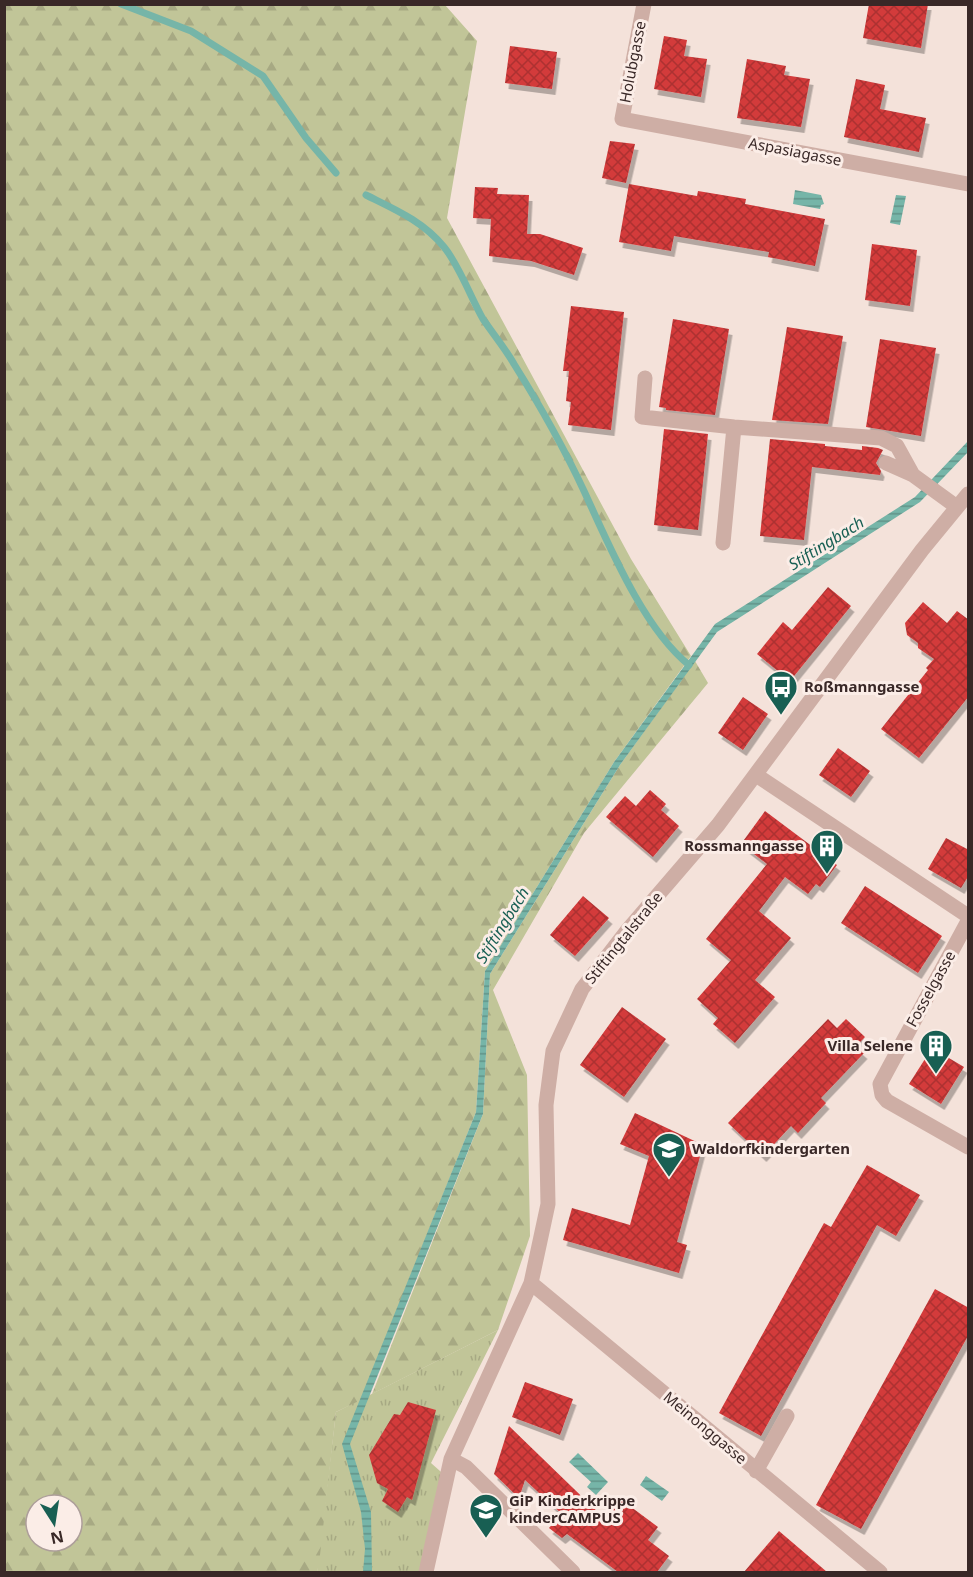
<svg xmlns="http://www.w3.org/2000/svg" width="973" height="1577" font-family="'Noto Sans',sans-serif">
  <defs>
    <pattern id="grass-tufts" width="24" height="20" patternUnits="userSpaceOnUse" patternTransform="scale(1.5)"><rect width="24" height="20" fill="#c1c598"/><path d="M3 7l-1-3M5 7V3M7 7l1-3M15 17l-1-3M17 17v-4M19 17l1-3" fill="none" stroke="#a7a983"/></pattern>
    <pattern id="forest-firs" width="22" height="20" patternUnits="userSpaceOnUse" patternTransform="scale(1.5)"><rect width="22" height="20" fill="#c1c598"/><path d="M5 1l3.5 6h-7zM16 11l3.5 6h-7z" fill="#a7a983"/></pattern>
    <pattern id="water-rules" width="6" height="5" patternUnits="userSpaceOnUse" patternTransform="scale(1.5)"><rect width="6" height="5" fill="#76b5a8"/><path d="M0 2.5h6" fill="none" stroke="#629389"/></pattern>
    <pattern id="building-cross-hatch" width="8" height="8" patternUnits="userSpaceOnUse" patternTransform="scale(1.5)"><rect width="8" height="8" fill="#d33a3a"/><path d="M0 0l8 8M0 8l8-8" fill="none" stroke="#ac3131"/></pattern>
    <filter id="shadow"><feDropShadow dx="3.5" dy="6" stdDeviation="0" flood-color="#0004"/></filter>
  </defs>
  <rect width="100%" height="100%" fill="#f4e2da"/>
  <!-- grass -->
  <path fill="url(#grass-tufts)" d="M 498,1330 L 431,1463 L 449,1479 L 427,1572 L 317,1572 L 336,1412 Z"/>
  <!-- forest -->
  <path fill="url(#forest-firs)" fill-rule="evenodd" d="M 5,5 L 445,5 L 477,41 L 447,218 L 631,559 L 691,656 L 614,762 L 485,971 L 476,1112 L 361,1400 L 336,1412 L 319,1564 L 317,1572 L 5,1572 ZM 36,1505 L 72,1505 L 72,1541 L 36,1541 Z
    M 695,661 L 708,683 L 584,833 L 493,990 L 527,1075 L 530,1236 L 498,1330 L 372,1394 L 483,1114 L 490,974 L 620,765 Z"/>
  <!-- water -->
  <path fill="url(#water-rules)" d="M 795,190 L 821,195 L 824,204 L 821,205 L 820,209 L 793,204 Z
    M 896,195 L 906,196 L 900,225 L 890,223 Z
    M 968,441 L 968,452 L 920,502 L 717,632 L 620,765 L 490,974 L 483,1114 L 350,1444 L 371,1512 L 372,1572 L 363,1572 L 365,1549 L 361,1512 L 342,1444 L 476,1112 L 485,971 L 614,762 L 715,624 L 915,497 Z
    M 578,1453 L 608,1482 L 596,1495 L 587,1487 L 591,1482 L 569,1462 Z
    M 646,1476 L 669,1492 L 662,1501 L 640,1485 Z"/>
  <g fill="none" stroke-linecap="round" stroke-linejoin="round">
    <!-- stream -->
    <path stroke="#76b5a8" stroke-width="7" d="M 121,4 L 191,31 L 263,76 L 306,138 L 336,173
      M 366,195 C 394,209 423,221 444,247 C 459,265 471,298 483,319 C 493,334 505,348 514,364 C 539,404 564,448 584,491 C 609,545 643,628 689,665"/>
  </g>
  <!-- building -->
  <path fill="url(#building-cross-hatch)" filter="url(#shadow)" d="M 869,4 L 928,4 L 921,48 L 863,38 Z
    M 664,36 L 687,40 L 684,56 L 707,59 L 701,97 L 654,89 Z
    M 510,46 L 557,52 L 552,89 L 505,83 Z
    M 747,59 L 786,66 L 784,75 L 810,79 L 801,127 L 737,118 Z
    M 856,79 L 885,85 L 880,109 L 926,118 L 919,152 L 844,137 Z
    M 610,141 L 635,144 L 626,183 L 602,178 Z
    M 629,184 L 697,196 L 698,191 L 746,199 L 745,204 L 825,219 L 815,266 L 768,257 L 769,252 L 674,236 L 671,251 L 619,242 Z
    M 475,187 L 498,188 L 497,194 L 529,195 L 527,234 L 540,234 L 583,248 L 574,275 L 531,261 L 489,256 L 491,219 L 473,218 Z
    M 872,244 L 917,250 L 910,306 L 865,300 Z
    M 571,306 L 624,312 L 611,430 L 568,425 L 571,402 L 566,401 L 569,371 L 563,371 Z
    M 673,319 L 729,329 L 715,415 L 666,410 L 666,408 L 659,407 Z
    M 787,327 L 843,336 L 828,424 L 772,420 Z
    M 880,339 L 936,348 L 921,436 L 866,427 Z
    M 664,429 L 708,434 L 698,530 L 654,525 Z
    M 770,439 L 825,444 L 825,446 L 862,450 L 862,446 L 878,448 L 883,450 L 876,463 L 881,471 L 880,475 L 812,467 L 804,540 L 760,536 Z
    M 828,587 L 851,606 L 790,681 L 757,654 L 783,622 L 792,630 Z
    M 923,602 L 947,623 L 957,611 L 969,620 L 969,696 L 919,758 L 881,729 L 928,670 L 926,668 L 934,659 L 918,648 L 918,643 L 907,635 L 905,623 Z
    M 743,697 L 768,714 L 743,750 L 718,733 Z
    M 838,748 L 870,771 L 851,797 L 819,775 Z
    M 650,790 L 666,804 L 661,810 L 679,826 L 653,857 L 606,817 L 625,796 L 636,806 Z
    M 765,811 L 837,865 L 820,887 L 816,884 L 808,894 L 785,877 L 759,911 L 791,938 L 755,980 L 775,997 L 735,1043 L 713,1024 L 718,1018 L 697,999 L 731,960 L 706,939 L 767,864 L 741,844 Z
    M 946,838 L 969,850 L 969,875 L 961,888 L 928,869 Z
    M 865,886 L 942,936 L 918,973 L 841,923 Z
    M 583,896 L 609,918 L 575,956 L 550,935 Z
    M 622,1007 L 666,1039 L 624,1097 L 580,1065 Z
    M 828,1019 L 837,1028 L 846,1019 L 865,1037 L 856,1046 L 864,1053 L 821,1098 L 826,1103 L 798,1133 L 791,1126 L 763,1156 L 728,1123 Z
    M 932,1048 L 964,1067 L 941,1104 L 909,1084 Z
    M 635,1113 L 703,1145 L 677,1242 L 687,1245 L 679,1273 L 563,1240 L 572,1208 L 630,1225 L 649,1156 L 620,1144 Z
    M 867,1165 L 920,1195 L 896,1236 L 877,1225 L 761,1436 L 719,1413 L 824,1223 L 831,1227 Z
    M 935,1289 L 969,1308 L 969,1334 L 861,1529 L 816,1505 Z
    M 525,1382 L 573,1399 L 560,1435 L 512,1417 Z
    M 408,1402 L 436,1410 L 412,1500 L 407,1497 L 398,1512 L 382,1501 L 388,1489 L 377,1483 L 369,1455 L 394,1414 L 400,1415 Z
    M 509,1426 L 604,1518 L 619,1498 L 658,1527 L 648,1540 L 669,1556 L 657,1572 L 618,1572 L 567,1534 L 562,1538 L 549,1528 L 562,1514 L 525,1480 L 519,1498 L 494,1474 Z
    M 779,1531 L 827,1572 L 744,1572 Z"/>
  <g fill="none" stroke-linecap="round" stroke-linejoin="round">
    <!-- minor -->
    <path stroke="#ceaea5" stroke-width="15" d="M 644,4 L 622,119 L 968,184
      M 645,378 L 642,417 L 734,427 L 881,438 L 897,446 L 913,475
      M 886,463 L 913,475 L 957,507
      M 723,543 L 734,427
      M 756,775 L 968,916
      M 968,921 L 880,1084 L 882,1095 L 887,1101 L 968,1147
      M 531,1283 L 880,1572
      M 451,1459 L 466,1467 L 573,1572
      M 756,1471 L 787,1416
      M 426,1572 L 451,1459 L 531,1283 L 548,1204 L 546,1105 L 553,1051 L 582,989 L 626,932 L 718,825 L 922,550 L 968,494"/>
  </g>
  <!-- icons -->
  <defs>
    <g id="bus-pin" transform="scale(1.725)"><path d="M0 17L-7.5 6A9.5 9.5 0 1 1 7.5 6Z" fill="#185f53" stroke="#fbede7"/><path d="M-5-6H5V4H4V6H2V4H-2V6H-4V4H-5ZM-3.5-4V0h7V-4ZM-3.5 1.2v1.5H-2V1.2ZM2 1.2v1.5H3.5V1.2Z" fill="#fff"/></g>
    <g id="building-pin" transform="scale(1.725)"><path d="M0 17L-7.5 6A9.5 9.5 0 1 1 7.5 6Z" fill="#185f53" stroke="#fbede7"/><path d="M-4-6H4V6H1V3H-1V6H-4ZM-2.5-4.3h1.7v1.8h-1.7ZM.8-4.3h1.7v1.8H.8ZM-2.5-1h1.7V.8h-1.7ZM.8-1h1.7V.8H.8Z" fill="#fff"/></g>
    <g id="school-pin" transform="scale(1.725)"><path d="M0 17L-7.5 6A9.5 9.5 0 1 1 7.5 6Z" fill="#185f53" stroke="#fbede7"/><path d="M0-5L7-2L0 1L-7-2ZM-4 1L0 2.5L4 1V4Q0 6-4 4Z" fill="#fff"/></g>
  </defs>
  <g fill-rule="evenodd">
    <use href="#bus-pin" x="781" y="687"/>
    <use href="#building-pin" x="827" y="846"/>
    <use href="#building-pin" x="936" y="1046"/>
    <use href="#school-pin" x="669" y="1149"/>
    <use href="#school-pin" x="486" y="1510"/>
  </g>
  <g text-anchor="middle" stroke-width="6" stroke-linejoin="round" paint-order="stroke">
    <!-- street labels -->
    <g font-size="15" fill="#392827" stroke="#fbede7">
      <text transform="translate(633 62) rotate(-79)" y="5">Holubgasse</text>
      <text transform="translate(795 152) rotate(11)" y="5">Aspasiagasse</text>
      <text transform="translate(624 938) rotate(-51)" y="5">Stiftingtalstraße</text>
      <text transform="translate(931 989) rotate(-61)" y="5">Fosselgasse</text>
      <text transform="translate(705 1428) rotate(40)" y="5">Meinonggasse</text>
    </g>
    <!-- poi labels -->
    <g font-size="15" font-weight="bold" fill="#392827" stroke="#fbede7" text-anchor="start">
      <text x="804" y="692">Roßmanngasse</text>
      <text x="804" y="851" text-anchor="end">Rossmanngasse</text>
      <text x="913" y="1051" text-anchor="end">Villa Selene</text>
      <text x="692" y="1154">Waldorfkindergarten</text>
      <text x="509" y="1506">GiP Kinderkrippe<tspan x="509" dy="17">kinderCAMPUS</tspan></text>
    </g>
    <!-- water labels -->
    <g font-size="16" font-style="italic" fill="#185f53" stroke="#fbede7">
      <text transform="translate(826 543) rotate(-32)" y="6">Stiftingbach</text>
      <text transform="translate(502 925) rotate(-58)" y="6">Stiftingbach</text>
    </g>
  </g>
  <!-- border -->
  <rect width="973" height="1577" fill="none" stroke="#392827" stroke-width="12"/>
  <!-- north arrow -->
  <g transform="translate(54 1523) rotate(168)"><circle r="28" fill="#fbede7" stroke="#ad9e9a" stroke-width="1.5"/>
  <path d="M0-4.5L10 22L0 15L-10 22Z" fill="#185f53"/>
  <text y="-9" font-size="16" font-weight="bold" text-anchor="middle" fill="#392827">N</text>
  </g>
</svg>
